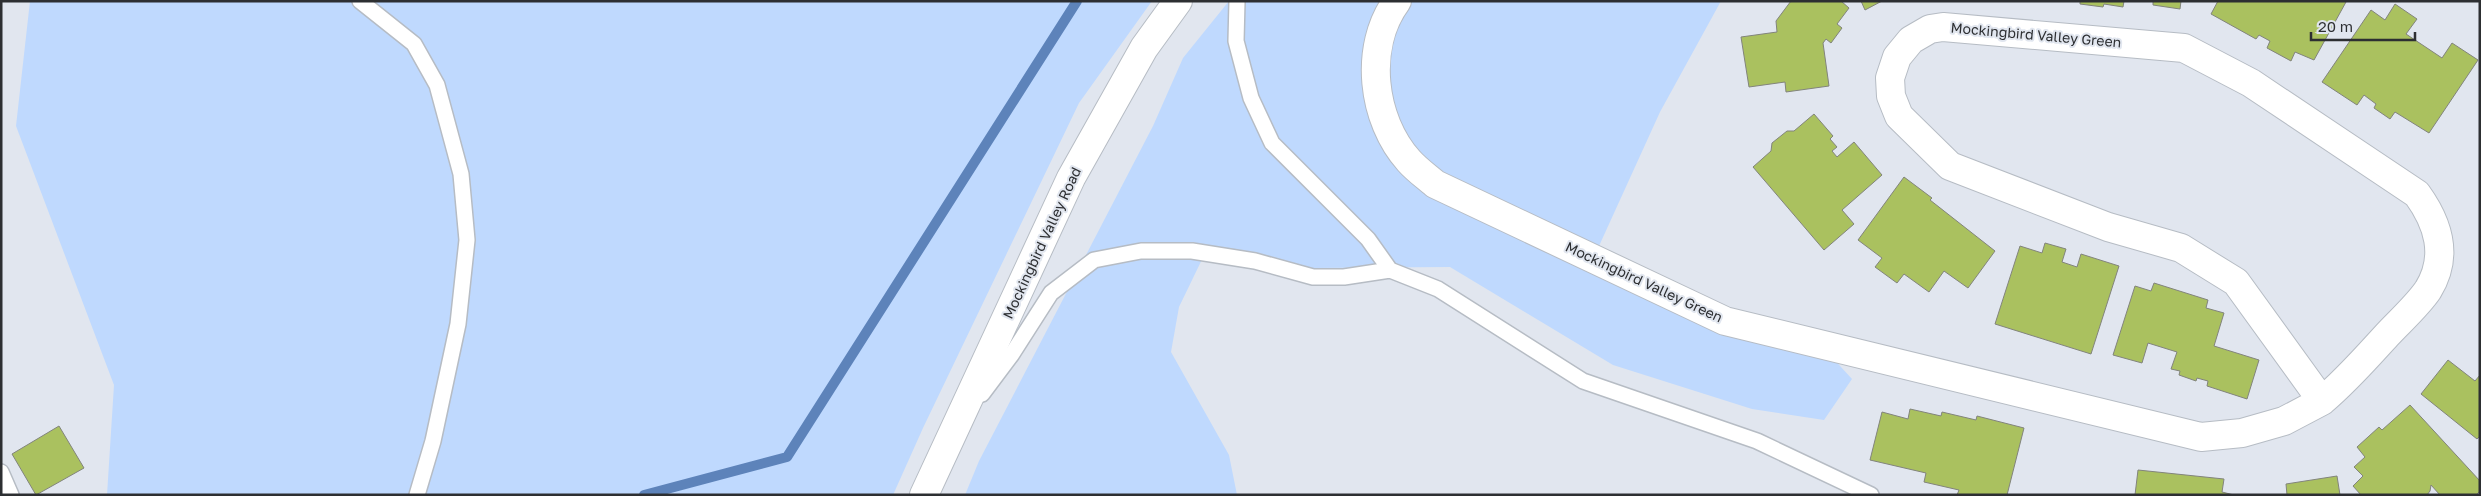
<svg xmlns="http://www.w3.org/2000/svg" width="2481" height="496" font-family="'Golos Text',sans-serif">
  <rect width="100%" height="100%" fill="#e1e6ef"/>
  <!-- green -->
  <path fill="#bfd9fe" d="M 30,1 L 1152,1 L 1079,103 L 923,428 L 893,495 L 107,495 L 114,385 L 16,126 Z
    M 1229,1 L 1721,1 L 1660,112 L 1589,268 L 1631,293 L 1830,355 L 1852,379 L 1824,420 L 1752,409 L 1613,365 L 1450,267 L 1312,268 L 1208,247 L 1179,307 L 1171,352 L 1229,455 L 1237,495 L 965,495 L 979,461 L 1153,126 L 1183,58 Z"/>
  <g fill="none" stroke-linecap="round" stroke-linejoin="round">
    <!-- stream -->
    <path stroke="#5d83ba" stroke-width="10" d="M 644,495 L 787,457 L 1077,1"/>
  </g>
  <!-- building -->
  <path fill="#aac15f" stroke="#82847c" d="M 1791,1 L 1841,1 L 1849,8 L 1837,24 L 1842,28 L 1831,43 L 1826,39 L 1823,43 L 1829,86 L 1786,92 L 1785,82 L 1749,87 L 1741,37 L 1777,32 L 1776,21 Z
    M 1861,1 L 1882,1 L 1865,10 Z
    M 2080,1 L 2124,1 L 2123,7 L 2104,4 L 2103,7 L 2080,4 Z
    M 2153,1 L 2181,1 L 2180,9 L 2153,5 Z
    M 2218,1 L 2344,1 L 2346,2 L 2314,60 L 2295,52 L 2291,61 L 2267,48 L 2270,41 L 2259,35 L 2256,39 L 2211,14 Z
    M 2395,4 L 2417,19 L 2406,34 L 2442,58 L 2452,43 L 2478,60 L 2429,133 L 2395,112 L 2390,119 L 2374,108 L 2376,104 L 2364,95 L 2357,105 L 2322,82 L 2371,10 L 2385,20 Z
    M 1814,114 L 1833,136 L 1830,139 L 1837,147 L 1832,151 L 1837,157 L 1854,142 L 1882,175 L 1842,210 L 1854,224 L 1824,250 L 1753,167 L 1771,151 L 1772,143 L 1787,131 L 1794,131 Z
    M 1904,177 L 1932,198 L 1930,200 L 1995,251 L 1968,288 L 1944,271 L 1929,292 L 1904,274 L 1897,283 L 1875,267 L 1882,258 L 1858,240 Z
    M 2045,243 L 2066,249 L 2062,262 L 2077,267 L 2081,254 L 2119,266 L 2091,354 L 1995,324 L 2020,246 L 2042,253 Z
    M 2154,283 L 2208,300 L 2206,308 L 2224,313 L 2214,346 L 2259,360 L 2247,399 L 2207,386 L 2208,381 L 2197,378 L 2196,381 L 2179,375 L 2180,371 L 2171,369 L 2177,352 L 2148,343 L 2142,363 L 2113,355 L 2135,286 L 2151,291 Z
    M 2448,360 L 2475,381 L 2480,375 L 2480,436 L 2477,439 L 2421,394 Z
    M 2410,405 L 2480,481 L 2480,491 L 2476,495 L 2440,495 L 2431,485 L 2430,491 L 2427,495 L 2361,495 L 2353,486 L 2363,476 L 2354,467 L 2365,457 L 2357,447 L 2379,427 L 2382,430 Z
    M 1910,409 L 1941,416 L 1942,412 L 1976,420 L 1977,416 L 2024,428 L 2007,495 L 1957,495 L 1959,490 L 1924,482 L 1926,473 L 1870,460 L 1882,412 L 1908,419 Z
    M 59,426 L 84,468 L 36,495 L 12,454 Z
    M 2138,470 L 2224,479 L 2222,492 L 2234,495 L 2135,495 Z
    M 2337,476 L 2340,495 L 2287,495 L 2286,484 Z"/>
  <g fill="none" stroke-linecap="round" stroke-linejoin="round">
    <!-- service casing -->
    <g stroke="#b6bcc4" stroke-width="18">
      <path id="service" d="M 360,1 L 414,44 L 437,85 L 461,174 L 467,240 L 458,324 L 433,441 L 417,495
        M 1237,1 L 1236,41 L 1251,98 L 1272,143 L 1368,239 L 1390,270
        M 982,394 L 1012,354 L 1051,293 L 1094,260 L 1141,251 L 1192,251 L 1255,261 L 1313,277 L 1344,277 L 1390,270 L 1438,289 L 1583,381 L 1757,441 L 1871,495
        M 1,472 L 11,495"/>
    </g>
    <!-- minor casing -->
    <g stroke="#b6bcc4" stroke-width="30">
      <path id="minor" d="M 1397,1 C 1363,47 1372,120 1409,161 C 1417,170 1427,177 1435,184 L 1725,321 L 2201,437 L 2242,433 L 2284,421 L 2322,401
        M 1943,27 L 2184,48 L 2251,83 L 2417,194 C 2438,223 2449,256 2428,290 C 2417,306 2400,321 2387,335 C 2366,358 2346,381 2322,401 L 2236,282 L 2181,248 L 2108,227 L 1950,166 L 1899,116 L 1891,96 L 1890,78 L 1897,57 L 1911,40 L 1930,29 Z
        M 924,495 L 1071,178 L 1144,48 L 1178,1"/>
    </g>
    <!-- service -->
    <use href="#service" stroke="#fff" stroke-width="15"/>
    <!-- minor -->
    <use href="#minor" stroke="#fff" stroke-width="28"/>
  </g>
  <g text-anchor="middle" stroke-width="4" stroke-linejoin="round" paint-order="stroke">
    <!-- street labels -->
    <g font-size="14" fill="#2d2f32" stroke="#e1e6ef">
      <text transform="translate(2036 35) rotate(5)" y="5">Mockingbird Valley Green</text>
      <text transform="translate(1042 243) rotate(-65)" y="5">Mockingbird Valley Road</text>
      <text transform="translate(1644 282) rotate(25)" y="5">Mockingbird Valley Green</text>
    </g>
  </g>
  <!-- border -->
  <rect width="2481" height="496" fill="none" stroke="#2d2f32" stroke-width="5"/>
  <!-- scale -->
  <path d="M2311 32v8h104v-8" fill="none" stroke="#2d2f32" stroke-width="2.5"/>
  <text x="2318" y="32" font-size="15" fill="#2d2f32" stroke="#e1e6ef" stroke-width="4" paint-order="stroke">20 m</text>
</svg>
